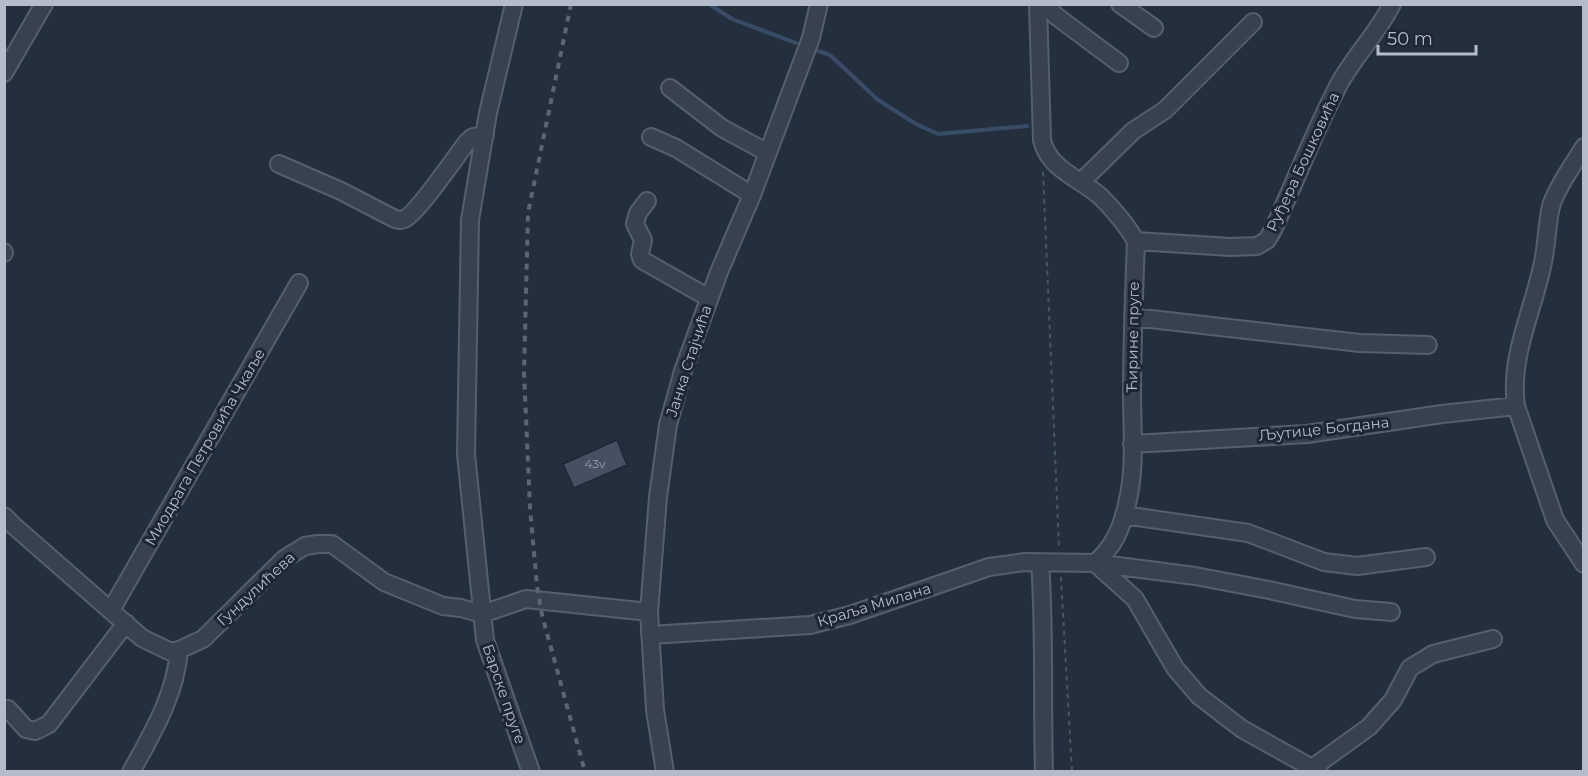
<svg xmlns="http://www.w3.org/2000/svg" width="1588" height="776" font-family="Montserrat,sans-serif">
  <rect width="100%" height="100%" fill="#242f3e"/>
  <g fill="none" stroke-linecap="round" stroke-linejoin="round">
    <!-- stream -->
    <path stroke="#394c67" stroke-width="4" d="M 709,4 L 732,19 L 796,43
      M 818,51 L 830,55 L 878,100 L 916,124 L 938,134 L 1027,126"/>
  </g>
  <!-- building -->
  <path fill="#455162" stroke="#1f2835" stroke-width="1.5" d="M 617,440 L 627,465 L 574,488 L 563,464 Z"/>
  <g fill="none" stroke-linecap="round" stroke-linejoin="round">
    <!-- minor casing -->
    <g stroke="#565f6c" stroke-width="20">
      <path id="minor" d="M 514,4 L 488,113 L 470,220 L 466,454 L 485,640 L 531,772
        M 1038,4 L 1042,140 C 1049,170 1080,178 1101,197 C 1114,210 1127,226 1136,241 C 1134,292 1132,343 1132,393 C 1132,429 1136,469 1127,504 C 1122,527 1114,547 1095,563
        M 1120,4 L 1154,28
        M 1049,8 L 1056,16 L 1119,63
        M 4,73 L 44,4
        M 670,88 L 722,128 L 768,153
        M 651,137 L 676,148 L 752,195
        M 1584,147 C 1573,165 1559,184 1552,203 C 1547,218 1547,245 1543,262 C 1534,309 1509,356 1516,406 L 1555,520 L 1584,564
        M 279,164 L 341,191 L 395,219 C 398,220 401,221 404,219 C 416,215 457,155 467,142 L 473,137 L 485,135
        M 1081,182 L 1133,131 L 1165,110 L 1253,22
        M 647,201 L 638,213 L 635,224 L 643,240 L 640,254 L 642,260 L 709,298
        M 1136,241 L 1230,247 L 1257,246 L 1267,240 L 1273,230 C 1294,184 1313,135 1336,90 C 1351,59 1377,35 1392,4
        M 4,252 L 4,253
        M 1133,317 L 1360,343 L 1428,345
        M 1132,444 L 1307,434 L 1442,414 L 1516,406
        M 1124,515 L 1248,533 L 1324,562 L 1357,566 L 1426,557
        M 4,516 L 14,526 L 142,638 L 171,652 L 179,650 L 203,639 L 284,559 L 305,546 L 318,544 L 332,544 L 384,582 L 443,606 L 461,608 L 482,614 L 526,599 L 649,612
        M 1040,562 C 1045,632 1042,702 1044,772
        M 1095,563 L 1135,599 L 1175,668 L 1199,696 L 1242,729 L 1319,772
        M 111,610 L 299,283
        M 650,635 L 810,625 L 850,615 L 989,567 L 1025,562 L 1095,563 L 1195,576 L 1269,590 L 1355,609 L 1391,612
        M 8,709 L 26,729 L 35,731 L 49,724 L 126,623
        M 1312,768 L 1369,727 L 1393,700 L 1410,668 L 1433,654 L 1493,639
        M 131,772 C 152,734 176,694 179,650
        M 665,772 L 655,710 L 649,612 L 658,497 L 668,425 L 683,371 L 719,272 L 752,195 L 811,38 L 819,4"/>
    </g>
    <!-- path -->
    <path stroke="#44595c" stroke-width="2" stroke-dasharray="4.5 4.5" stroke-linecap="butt" d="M 1043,172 L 1059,547
      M 1061,577 L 1072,772"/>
    <!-- minor -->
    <use href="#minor" stroke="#38414e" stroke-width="16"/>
    <!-- rail -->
    <path stroke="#5a6575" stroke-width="4" stroke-dasharray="6 6" stroke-linecap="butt" d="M 571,4 L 528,213 L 524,373 L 530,508 L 537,586 L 542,615 L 585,772"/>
  </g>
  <g text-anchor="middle" stroke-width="6" stroke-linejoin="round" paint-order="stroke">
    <!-- number labels -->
    <g font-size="12" fill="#98a1af">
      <text x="595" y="468">43v</text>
    </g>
    <!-- street labels -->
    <g font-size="15" fill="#b4bcc9" stroke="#1d2633">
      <text transform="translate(1303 162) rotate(-65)" y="5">Руђера Бошковића</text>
      <text transform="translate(1133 337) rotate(-89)" y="5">Ћирине пруге</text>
      <text transform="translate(689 361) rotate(-72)" y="5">Јанка Стајчића</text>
      <text transform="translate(1324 429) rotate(-6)" y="5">Љутице Богдана</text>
      <text transform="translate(205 447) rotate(-60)" y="5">Миодрага Петровића Чкаље</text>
      <text transform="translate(256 589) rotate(-43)" y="5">Гундулићева</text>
      <text transform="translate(874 605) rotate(-17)" y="5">Краља Милана</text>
      <text transform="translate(504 694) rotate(71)" y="5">Барске пруге</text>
    </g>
  </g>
  <!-- border -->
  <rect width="1588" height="776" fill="none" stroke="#b4bcc9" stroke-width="12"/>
  <!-- scale -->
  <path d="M1378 45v9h98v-9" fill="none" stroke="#b4bcc9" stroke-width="3"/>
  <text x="1387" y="45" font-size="18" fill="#b4bcc9" stroke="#1d2633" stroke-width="4.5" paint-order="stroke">50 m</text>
</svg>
